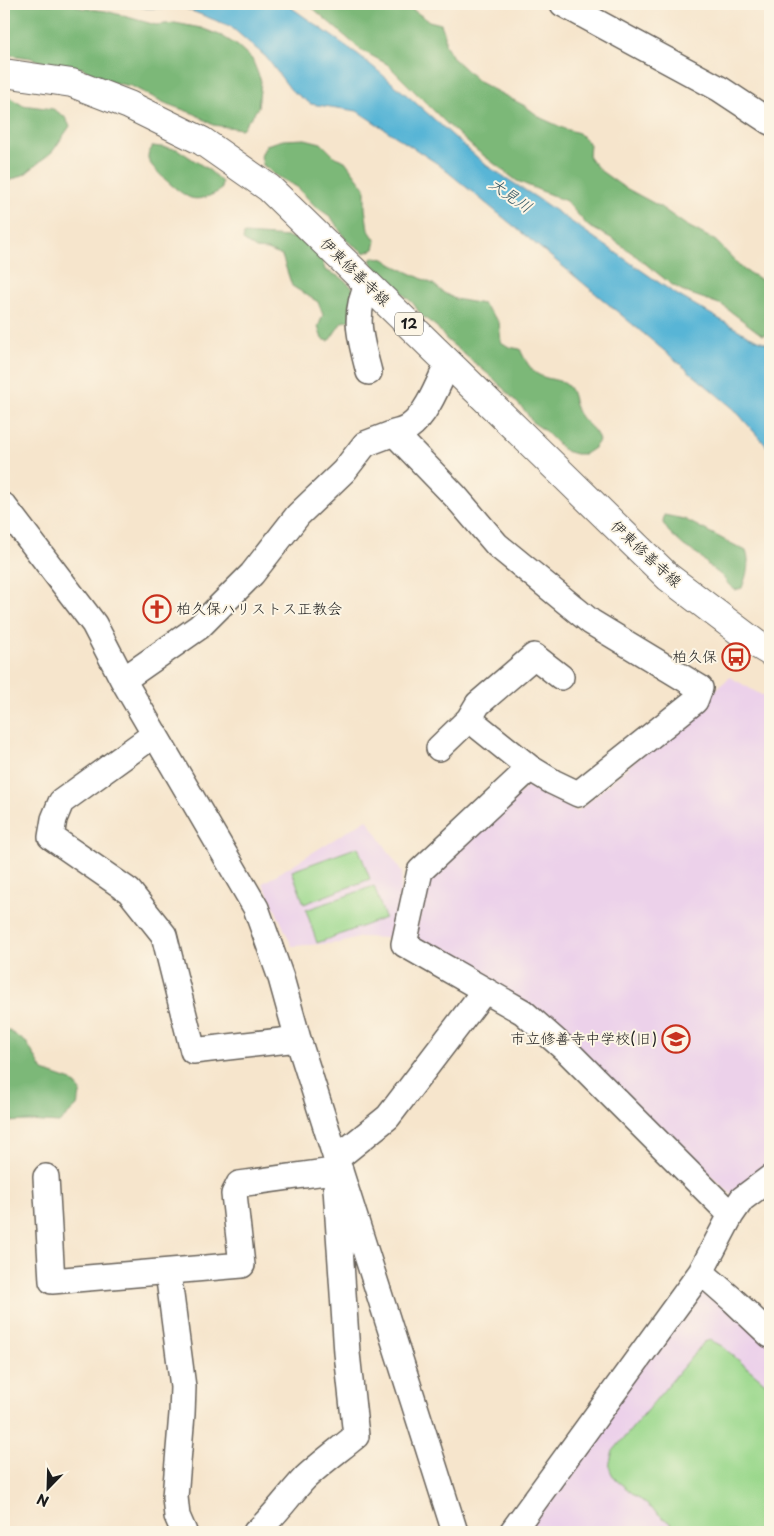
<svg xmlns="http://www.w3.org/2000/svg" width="774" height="1536" font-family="'Playpen Sans','Klee One',sans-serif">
  <rect width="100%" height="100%" fill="#fcf5e5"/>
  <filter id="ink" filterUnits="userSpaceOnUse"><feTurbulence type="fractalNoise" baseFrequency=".02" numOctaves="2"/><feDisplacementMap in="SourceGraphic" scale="10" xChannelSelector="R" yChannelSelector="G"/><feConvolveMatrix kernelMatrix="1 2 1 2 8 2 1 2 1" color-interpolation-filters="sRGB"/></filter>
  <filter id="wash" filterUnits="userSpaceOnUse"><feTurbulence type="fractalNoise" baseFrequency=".0096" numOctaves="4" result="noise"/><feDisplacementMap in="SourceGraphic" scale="20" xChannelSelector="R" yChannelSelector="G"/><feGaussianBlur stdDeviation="1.12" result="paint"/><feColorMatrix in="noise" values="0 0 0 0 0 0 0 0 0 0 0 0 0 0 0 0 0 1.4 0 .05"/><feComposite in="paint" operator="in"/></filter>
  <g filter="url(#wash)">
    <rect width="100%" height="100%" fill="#f6e5cc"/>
    <!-- built -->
    <path fill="#ecd1ea" d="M 730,677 L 770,700 L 770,1166 L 732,1195 L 529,1010 L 414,941 L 429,877 L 534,780 L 577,812 Z
      M 367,819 L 402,872 L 399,907 L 391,938 L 361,937 L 340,943 L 292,946 L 263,883 Z
      M 698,1289 L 712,1290 L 770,1345 L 770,1532 L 519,1532 Z"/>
    <!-- green -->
    <path fill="#9bd88d" stroke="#5c7a54" d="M 358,847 L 370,879 L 304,904 L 292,871 Z
      M 374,886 L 385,918 L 317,943 L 306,910 Z
      M 710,1340 L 722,1346 L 770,1387 L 770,1532 L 681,1532 L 616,1480 C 607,1468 609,1465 613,1451 L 704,1342 Z"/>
    <!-- forest -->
    <path fill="#7cb878" stroke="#4c6a4a" d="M 4,4 L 73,4 L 81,8 L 106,11 L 156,25 L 175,23 L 201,28 L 222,36 L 238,46 L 252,59 L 261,81 L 258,108 L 242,129 L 213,125 L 195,114 L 167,104 L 131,86 L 99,80 L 83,68 L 52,66 L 31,58 L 4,54 Z
      M 308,4 L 397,4 L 406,5 L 429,21 L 441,24 L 445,35 L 445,44 L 454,59 L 479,82 L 525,106 L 541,118 L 565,129 L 579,133 L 590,144 L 589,158 L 601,171 L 622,186 L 659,206 L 686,225 L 716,241 L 744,270 L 770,285 L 770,334 L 762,335 L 722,305 L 685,292 L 671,284 L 632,253 L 611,238 L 588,226 L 566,201 L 517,181 L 475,149 L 444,121 L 387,64 L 361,50 Z
      M 4,94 L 22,105 L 53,109 L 64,116 L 70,126 L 53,151 L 25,174 L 4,183 Z
      M 305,139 L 321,143 L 335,157 L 345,161 L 365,188 L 365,208 L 368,229 L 376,241 L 374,249 L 365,253 L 346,240 L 331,217 L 315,206 L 297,187 L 275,175 L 263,165 L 261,156 L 266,145 L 283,140 Z
      M 153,146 L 177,149 L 209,170 L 222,182 L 221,190 C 213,195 200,201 191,198 C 181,195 153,170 149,161 C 146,155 150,151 153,146 Z
      M 244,234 L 289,237 L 302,241 L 322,259 L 325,270 L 342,278 L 355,290 L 350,320 L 342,322 L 329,341 L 322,339 L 318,327 L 323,315 L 318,302 L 292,286 L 282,256 L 268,250 L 256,249 L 243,240 Z
      M 375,257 L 384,259 L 393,265 L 433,284 L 444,293 L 455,299 L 483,304 L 499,322 L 501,342 L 509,347 L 520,349 C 524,358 531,372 541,376 C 550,380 559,379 567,385 C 575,393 573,405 579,414 C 585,424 597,429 599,441 L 594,448 L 585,454 L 576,454 L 565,451 L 544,430 L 532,422 L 526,412 L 494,379 L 446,339 L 437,327 L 421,315 L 413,303 L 375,270 L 370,260 Z
      M 664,515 L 684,519 L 746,551 C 751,564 746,576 742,588 L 735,590 L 729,585 L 722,576 L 709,566 L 699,555 L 684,546 L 669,532 L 663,523 Z
      M 4,1028 L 5,1028 L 27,1043 L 43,1071 L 72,1081 L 81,1091 L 77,1106 L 59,1123 L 29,1121 L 4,1122 Z
      M 4,1319 L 8,1343 L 4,1392 Z"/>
    <!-- water -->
    <path fill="#58b5d6" stroke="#3a6879" d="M 130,4 L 286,4 L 359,55 L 409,97 L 487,166 L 537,198 L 674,293 L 747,335 L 770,345 L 770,450 L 734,409 L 577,278 L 438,164 L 357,111 L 311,104 L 291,90 L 266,57 L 230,26 L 184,8 L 146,8 Z"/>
  </g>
  <g filter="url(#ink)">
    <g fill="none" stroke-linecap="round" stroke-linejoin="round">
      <!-- minor casing -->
      <g stroke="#68625a" stroke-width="28">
        <path id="minor" d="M 563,4 L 720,89 L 770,122
          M 368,284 C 352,315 361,341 369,372
          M 394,433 C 398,432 405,430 409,427 C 427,415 439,382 448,363
          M 4,506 L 94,624 L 123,680 L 256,908 L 281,978 L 298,1039 L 455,1532
          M 123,680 L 199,627 L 252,574 L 298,515 L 344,471 L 365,444 L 394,433 L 456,497 L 497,545 L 591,622 L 700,688 L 695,701 L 578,794 L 553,782 L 530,768 L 420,871 L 404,944 L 523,1012 L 567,1051 L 731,1215
          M 469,719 L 530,768
          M 155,734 L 61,802 L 54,819 L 51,837 L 129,891 L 164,935 L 193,1051 L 298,1039
          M 439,748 L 469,719 L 478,704 L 534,656 L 561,677
          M 336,1159 L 388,1117 L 485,990
          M 46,1177 L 52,1281 L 242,1265 L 234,1194 L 239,1184 L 340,1170 L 336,1188 L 347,1353 L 356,1436 C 339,1450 321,1463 305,1478 C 288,1496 275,1516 256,1532
          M 168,1272 L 183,1387 L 182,1414 L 175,1497 L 177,1516 L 184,1532
          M 701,1272 L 733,1300 L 770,1335
          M 512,1532 L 701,1272 L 731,1215 L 742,1199 L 770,1178"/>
      </g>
      <!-- primary casing -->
      <g stroke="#68625a" stroke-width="30">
        <path id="primary" d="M 4,73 L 72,83 L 129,105 L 202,141 L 269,188 L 668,577 L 755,643 L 770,652"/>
      </g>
      <!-- minor -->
      <use href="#minor" stroke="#fff" stroke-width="25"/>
      <!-- primary -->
      <use href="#primary" stroke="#fff" stroke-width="28"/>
    </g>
  </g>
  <!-- icons -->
  <defs>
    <g id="church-ring" transform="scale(1.4375)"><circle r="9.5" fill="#fcf5e5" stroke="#c8321e" stroke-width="1.5"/><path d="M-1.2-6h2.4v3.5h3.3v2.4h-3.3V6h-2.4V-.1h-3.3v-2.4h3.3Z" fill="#c8321e"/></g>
    <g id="bus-ring" transform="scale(1.4375)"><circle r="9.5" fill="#fcf5e5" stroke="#c8321e" stroke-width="1.5"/><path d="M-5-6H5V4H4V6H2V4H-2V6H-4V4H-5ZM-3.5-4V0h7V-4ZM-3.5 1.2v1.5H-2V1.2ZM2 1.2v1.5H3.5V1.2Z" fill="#c8321e"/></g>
    <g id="school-ring" transform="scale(1.4375)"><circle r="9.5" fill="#fcf5e5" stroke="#c8321e" stroke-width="1.5"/><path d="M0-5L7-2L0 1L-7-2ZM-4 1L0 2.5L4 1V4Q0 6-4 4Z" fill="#c8321e"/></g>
  </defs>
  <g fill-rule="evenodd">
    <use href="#church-ring" x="157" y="609"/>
    <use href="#bus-ring" x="736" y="657"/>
    <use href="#school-ring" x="676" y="1039"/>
  </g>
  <g text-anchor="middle" stroke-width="4" stroke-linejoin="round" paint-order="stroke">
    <!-- shield labels -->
    <rect fill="#fcf5e5" stroke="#5f5d58" stroke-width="1" x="395" y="312.5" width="28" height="23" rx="4"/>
    <g font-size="14" font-weight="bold" fill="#1c1c1c">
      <text x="409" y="329">12</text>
    </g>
    <!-- street labels -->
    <g font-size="15" fill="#1c1c1c" stroke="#fcf5e5">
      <text transform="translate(355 272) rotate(44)" y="5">伊東修善寺線</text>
      <text transform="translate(646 554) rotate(43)" y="5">伊東修善寺線</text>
    </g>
    <!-- poi labels -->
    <g font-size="15" fill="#1c1c1c" stroke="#fcf5e5" text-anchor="end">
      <text x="176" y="614" text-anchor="start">柏久保ハリストス正教会</text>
      <text x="717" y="662">柏久保</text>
      <text x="657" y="1044">市立修善寺中学校(旧)</text>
    </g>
    <!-- water labels -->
    <g font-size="16" font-style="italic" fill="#345966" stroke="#fcf5e5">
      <text transform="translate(511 195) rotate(35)" y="6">大見川</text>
    </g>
  </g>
  <!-- margin -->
  <rect width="774" height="1536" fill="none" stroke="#fcf5e5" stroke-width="20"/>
  <!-- north arrow -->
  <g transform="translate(48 1488) rotate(203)" stroke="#fcf5e5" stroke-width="4" paint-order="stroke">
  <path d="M0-4L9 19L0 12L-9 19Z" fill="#1c1c1c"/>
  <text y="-8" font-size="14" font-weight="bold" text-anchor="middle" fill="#1c1c1c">N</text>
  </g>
</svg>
